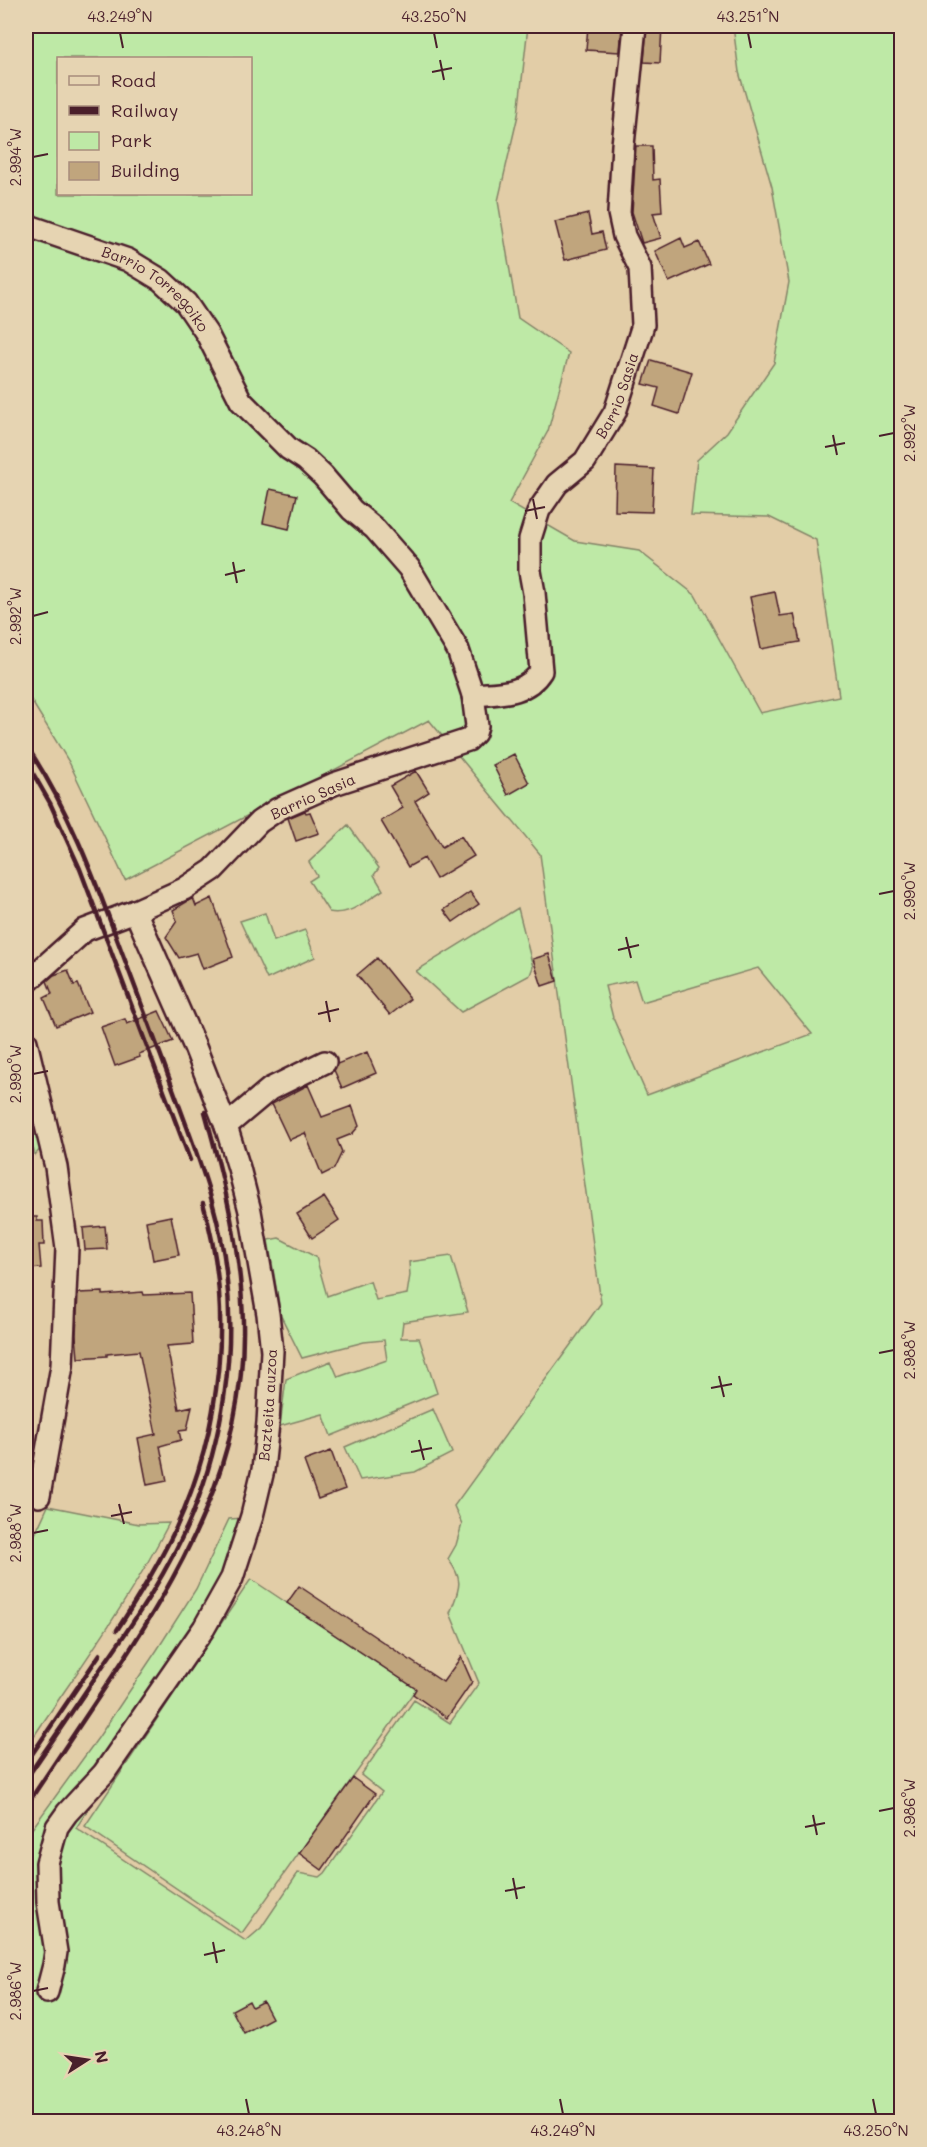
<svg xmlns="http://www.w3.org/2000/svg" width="927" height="2147" font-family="Mali,sans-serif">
  <rect width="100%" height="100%" fill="#e2cda7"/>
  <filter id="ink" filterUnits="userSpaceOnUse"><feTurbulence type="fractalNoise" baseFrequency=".0167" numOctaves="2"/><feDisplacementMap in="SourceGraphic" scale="12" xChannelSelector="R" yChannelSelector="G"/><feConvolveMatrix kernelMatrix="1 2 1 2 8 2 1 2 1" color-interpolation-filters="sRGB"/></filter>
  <g filter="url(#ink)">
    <!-- green -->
    <path fill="#bee9a6" stroke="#848468" stroke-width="1.5" fill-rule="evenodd" d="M 26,26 L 528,26 L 518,115 L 498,201 L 518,318 L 569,353 L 548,431 L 509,503 L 575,541 L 639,551 L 695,595 L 760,713 L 839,696 L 816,540 L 769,517 L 691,515 L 697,460 L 727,432 L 774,363 L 789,282 L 772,187 L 739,72 L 733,26 L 901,26 L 901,2121 L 26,2121 L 26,1837 L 98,1738 L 157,1650 L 196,1589 L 229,1519 L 246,1518 L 240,1577 L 76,1828 L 246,1941 L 261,1928 L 298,1873 L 320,1877 L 325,1873 L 382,1792 L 361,1775 L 414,1700 L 450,1723 L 479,1683 L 450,1613 C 459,1589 465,1581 448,1559 L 456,1545 L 462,1524 L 454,1506 L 601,1303 L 540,854 L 429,720 L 125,880 L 69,762 L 31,700 L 26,696 ZM 58,58 L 250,58 L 250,194 L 58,194 ZM 758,968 L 812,1034 L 647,1095 L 613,1018 L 605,986 L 635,980 L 642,1002 Z
      M 348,825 L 379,868 L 374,875 L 383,890 C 366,901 350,916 329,912 L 309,881 L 317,876 L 309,862 Z
      M 518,908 L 533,967 L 530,975 L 461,1012 L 416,971 Z
      M 265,913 L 274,941 L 305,930 L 315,957 L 267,979 L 240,921 Z
      M 26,1075 L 42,1147 L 35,1155 L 26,1122 Z
      M 279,1238 L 316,1257 L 327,1296 L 370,1281 L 376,1300 L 407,1294 L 410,1275 L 409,1262 L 451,1256 L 468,1312 L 403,1322 L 401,1338 L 419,1338 L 437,1393 L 331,1436 L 323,1414 L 280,1426 L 286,1379 L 331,1361 L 338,1377 L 387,1360 L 384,1340 L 364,1342 L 302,1358 L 281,1316 L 268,1240 Z
      M 433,1409 L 452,1453 L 415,1472 L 360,1480 L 345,1447 Z
      M 48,1506 L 139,1524 L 169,1523 C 129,1602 75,1674 26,1748 L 26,1554 Z
      M 251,1579 L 416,1689 L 242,1933 L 85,1826 Z"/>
    <!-- building -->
    <path fill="#c0a57d" stroke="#4a1f2b" stroke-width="1.5" d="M 588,26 L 622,26 L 620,52 L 586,50 Z
      M 647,26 L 662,26 L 660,63 L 644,62 Z
      M 636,146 L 652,146 L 653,180 L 660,179 L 662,212 L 653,213 L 661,238 L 642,243 L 632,212 Z
      M 588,214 L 592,234 L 602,232 L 606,250 L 565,260 L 555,222 Z
      M 681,238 L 685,248 L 699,242 L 709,264 L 669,282 L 655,251 Z
      M 651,360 L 692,372 L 679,414 L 654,406 L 659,388 L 643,384 Z
      M 616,467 L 654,469 L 652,512 L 615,511 Z
      M 270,489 L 297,495 L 289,529 L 263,523 Z
      M 775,592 L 780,616 L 794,614 L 800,642 L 761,649 L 750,597 Z
      M 514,754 L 529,783 L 508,795 L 493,765 Z
      M 416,771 L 429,792 L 415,801 L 442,847 L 461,836 L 474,856 L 436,879 L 424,858 L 408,867 L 381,821 L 403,808 L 390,786 Z
      M 305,811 L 306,813 L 310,812 L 319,833 L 296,841 L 288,818 Z
      M 470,892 L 479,904 L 453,922 L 444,910 Z
      M 193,898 L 196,906 L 212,898 L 233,957 L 203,969 L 197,953 L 179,958 L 166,937 L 177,921 L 173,910 Z
      M 549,954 L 557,981 L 542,986 L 533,959 Z
      M 377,958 L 410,999 L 390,1015 L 357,975 Z
      M 68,970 L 74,985 L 78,984 L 90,1012 L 56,1026 L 44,998 L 52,994 L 47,981 L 54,975 Z
      M 159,1011 L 173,1041 L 139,1054 L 140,1057 L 115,1066 L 101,1027 L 125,1019 L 127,1024 Z
      M 367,1052 L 376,1073 L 342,1088 L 334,1070 L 337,1064 Z
      M 308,1085 L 322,1117 L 352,1106 L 359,1126 L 352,1134 L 337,1140 L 342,1152 L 334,1169 L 322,1175 L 305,1133 L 289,1140 L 272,1104 Z
      M 324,1197 L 339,1220 L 312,1238 L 297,1214 Z
      M 171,1216 L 179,1255 L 153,1260 L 146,1221 Z
      M 26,1217 L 37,1217 L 37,1221 L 43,1221 L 44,1245 L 39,1245 L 41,1268 L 27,1269 Z
      M 105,1226 L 107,1249 L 85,1250 L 83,1228 Z
      M 103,1292 L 103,1295 L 143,1292 L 144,1295 L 190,1293 L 193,1344 L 167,1346 L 179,1409 L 192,1406 L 187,1430 L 179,1431 L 181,1440 L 160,1446 L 167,1481 L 147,1485 L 138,1438 L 156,1434 L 139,1351 L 107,1354 L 107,1356 L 78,1358 L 76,1335 L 78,1293 Z
      M 331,1451 L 345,1489 L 318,1499 L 304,1461 Z
      M 299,1586 L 443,1682 L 461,1657 L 472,1682 L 447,1718 L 413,1694 L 416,1689 L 287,1603 Z
      M 353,1778 L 375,1794 L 322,1870 L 299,1853 Z
      M 249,2001 L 252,2007 L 263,2001 L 272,2018 L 244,2033 L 232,2010 Z"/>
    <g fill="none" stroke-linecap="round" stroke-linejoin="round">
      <!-- minor casing -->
      <g stroke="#4a1f2b" stroke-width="26">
        <g id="minor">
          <path id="s1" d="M 26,225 L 128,260 L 161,280 L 186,303 L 207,334 L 241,401 L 289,449 L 306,460 L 323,476 L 352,510 L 375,529 L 409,568 L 458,650 L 473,695 L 477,726 L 475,733 L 468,740 L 334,784 L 278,809 L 259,822 L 213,870 L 184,889 L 135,911 L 85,930 L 26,983"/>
          <path id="s2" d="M 473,695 C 499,693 526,695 541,671 L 534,593 L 530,571 L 530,539 L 539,510 L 557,484 L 585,461 L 615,412 L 643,325 L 640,268 L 624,236 L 619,213 L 623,145 L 635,26"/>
          <path d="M 26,1042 L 56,1167 L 67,1248 L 62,1366 L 39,1496"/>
          <path d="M 226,1126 L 270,1089 L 325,1062"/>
          <path id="s3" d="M 47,1992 L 54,1965 L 56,1952 L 48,1902 L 47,1863 L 57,1827 L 67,1813 L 104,1773 L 204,1628 L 232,1578 L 252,1516 L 263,1470 L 268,1423 L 272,1351 L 268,1314 L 250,1211 L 239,1168 L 226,1126 L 195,1047 L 135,911"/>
        </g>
      </g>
      <!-- minor -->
      <use href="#minor" stroke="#e6d4b2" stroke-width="21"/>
      <!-- rail -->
      <path stroke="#4a1f2b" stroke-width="4.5" d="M 26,745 C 68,807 94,877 120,947 C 144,1010 167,1072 190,1135 C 206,1179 221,1224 226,1271 C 236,1353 223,1438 192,1515 C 169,1570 136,1619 102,1667 C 77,1705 51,1742 26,1779
        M 26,761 L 50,803 L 80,869 L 190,1160
        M 117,1630 C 138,1598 158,1565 175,1530 C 222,1430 234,1310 203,1203
        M 26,1763 L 100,1654
        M 26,1806 C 53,1766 79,1726 106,1686 C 181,1574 246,1461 243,1322 C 241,1250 224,1180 205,1112"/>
    </g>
  </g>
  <!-- ticks -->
  <path fill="none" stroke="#4a1f2b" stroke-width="2" d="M 120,33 L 123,48M 434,33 L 437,48M 748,33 L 751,48M 440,60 L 444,80M 432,72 L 452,68M 33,157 L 48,154M 833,435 L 837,455M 879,436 L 894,433M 825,447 L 845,443M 533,499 L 537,519M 525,511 L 545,507M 233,562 L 237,583M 225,575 L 245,570M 33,616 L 48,612M 879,894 L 894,891M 626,937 L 631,958M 618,950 L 639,945M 326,1001 L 330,1022M 318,1014 L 339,1009M 33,1074 L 48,1071M 879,1353 L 894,1350M 719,1376 L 724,1397M 711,1388 L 732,1384M 419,1440 L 424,1460M 411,1452 L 432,1448M 119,1504 L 124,1524M 111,1516 L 132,1512M 33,1533 L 48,1530M 879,1811 L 894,1808M 813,1815 L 817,1835M 805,1827 L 825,1823M 513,1878 L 517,1899M 505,1891 L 525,1887M 213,1942 L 217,1963M 204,1955 L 225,1950M 33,1991 L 48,1988M 246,2099 L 249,2114M 560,2099 L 563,2114M 873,2099 L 876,2114"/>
  <g text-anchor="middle" stroke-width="5" stroke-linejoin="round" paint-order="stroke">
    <!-- street labels -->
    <g font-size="15" fill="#4a1f2b" stroke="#e6d4b2">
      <text dy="5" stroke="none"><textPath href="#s1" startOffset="147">Barrio Torregoiko</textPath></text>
      <text dy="5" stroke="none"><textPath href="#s2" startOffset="380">Barrio Sasia</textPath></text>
      <text transform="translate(313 797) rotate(-24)" y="5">Barrio Sasia</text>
      <text dy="5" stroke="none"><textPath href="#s3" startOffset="651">Bazteita auzoa</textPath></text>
    </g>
  </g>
  <!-- margin -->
  <rect width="927" height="2147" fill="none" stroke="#e6d4b2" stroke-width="66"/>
  <!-- legend -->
  <rect x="57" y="57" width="195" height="138" fill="#e6d4b2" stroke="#a88c7c" stroke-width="1.5"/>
  <rect x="69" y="76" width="30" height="9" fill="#e6d4b2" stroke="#a88c7c" stroke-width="1.5"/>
  <text x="111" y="87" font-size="18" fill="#4a1f2b">Road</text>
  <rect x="69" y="106" width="30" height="9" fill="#4a1f2b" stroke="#a88c7c" stroke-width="1.5"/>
  <text x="111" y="117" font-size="18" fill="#4a1f2b">Railway</text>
  <rect x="69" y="132" width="30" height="18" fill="#bee9a6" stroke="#a88c7c" stroke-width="1.5"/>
  <text x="111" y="147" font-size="18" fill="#4a1f2b">Park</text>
  <rect x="69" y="162" width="30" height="18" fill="#c0a57d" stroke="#a88c7c" stroke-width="1.5"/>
  <text x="111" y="177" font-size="18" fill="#4a1f2b">Building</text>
  <!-- north arrow -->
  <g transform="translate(87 2060) rotate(78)" stroke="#e6d4b2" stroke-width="4.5" paint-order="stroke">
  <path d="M0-4.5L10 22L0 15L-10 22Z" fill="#4a1f2b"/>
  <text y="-9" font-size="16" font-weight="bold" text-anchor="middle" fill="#4a1f2b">N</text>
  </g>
  <rect x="33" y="33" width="861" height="2081" fill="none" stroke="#4a1f2b" stroke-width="2"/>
  <g font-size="15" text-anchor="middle" fill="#4a1f2b">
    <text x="120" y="22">43.249°N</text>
    <text x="434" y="22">43.250°N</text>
    <text x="748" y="22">43.251°N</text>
    <text transform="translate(16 157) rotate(-90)" y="5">2.994°W</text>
    <text transform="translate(910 433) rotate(-90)" y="5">2.992°W</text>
    <text transform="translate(16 616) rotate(-90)" y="5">2.992°W</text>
    <text transform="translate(910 891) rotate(-90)" y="5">2.990°W</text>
    <text transform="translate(16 1074) rotate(-90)" y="5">2.990°W</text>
    <text transform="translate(910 1350) rotate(-90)" y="5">2.988°W</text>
    <text transform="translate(16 1533) rotate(-90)" y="5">2.988°W</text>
    <text transform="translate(910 1808) rotate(-90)" y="5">2.986°W</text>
    <text transform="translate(16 1991) rotate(-90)" y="5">2.986°W</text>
    <text x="249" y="2136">43.248°N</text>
    <text x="563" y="2136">43.249°N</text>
    <text x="876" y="2136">43.250°N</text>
  </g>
</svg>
